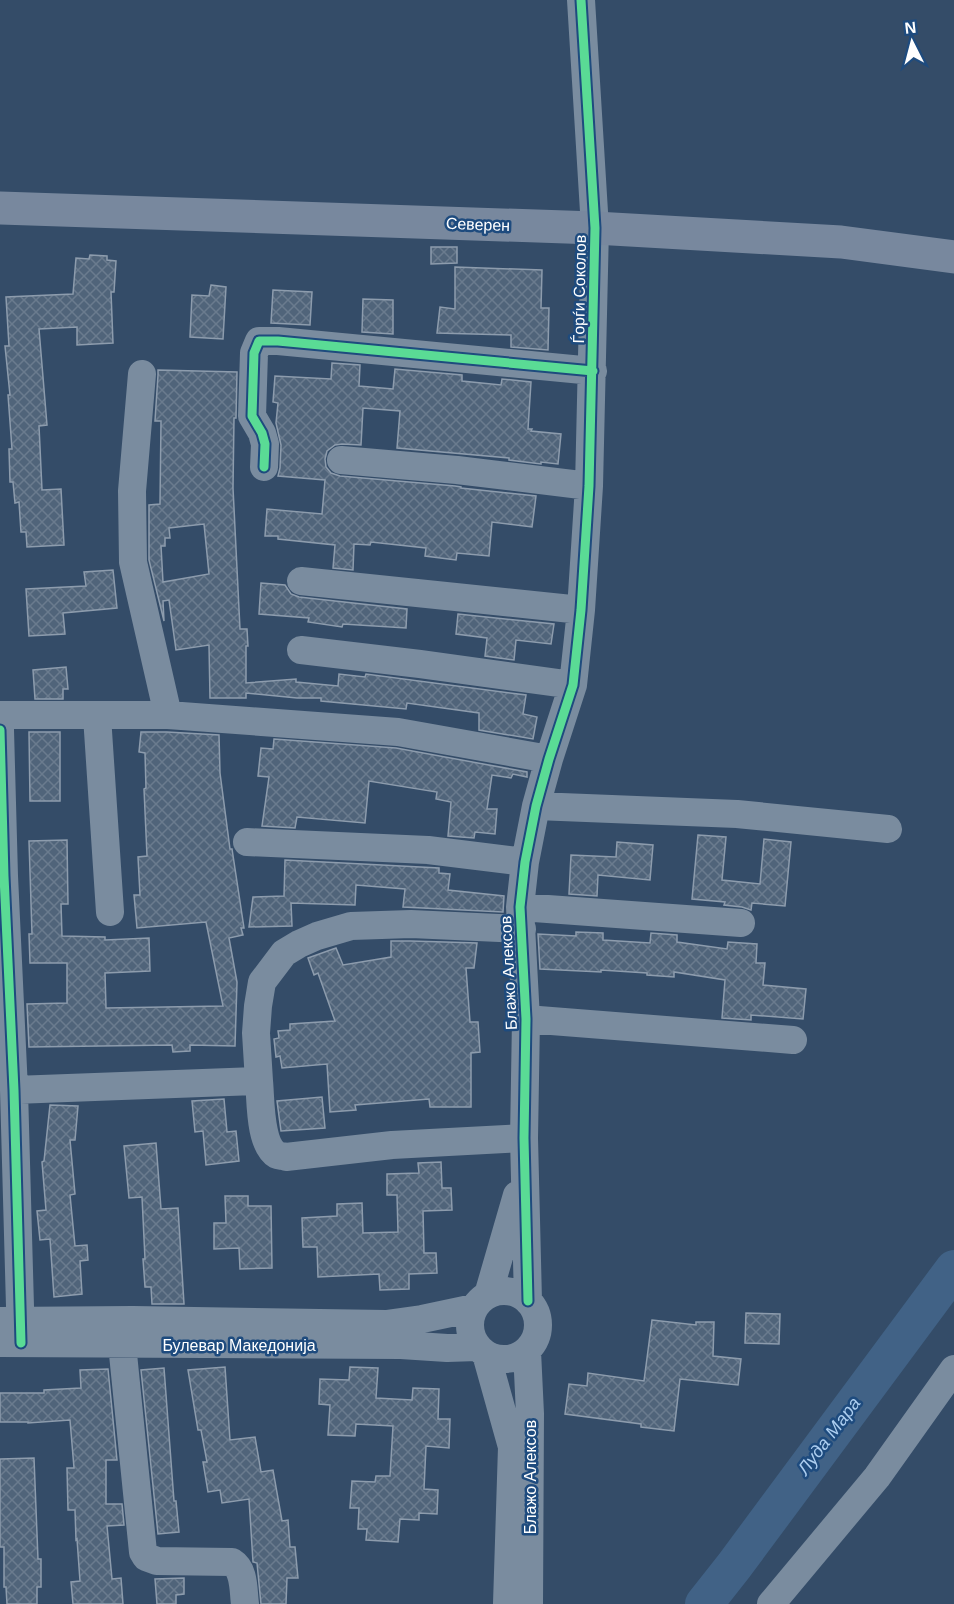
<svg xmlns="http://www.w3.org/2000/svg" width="954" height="1604" font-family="Helvetica,sans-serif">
  <defs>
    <pattern id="building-cross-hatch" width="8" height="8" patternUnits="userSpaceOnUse" patternTransform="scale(1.5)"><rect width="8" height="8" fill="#50647a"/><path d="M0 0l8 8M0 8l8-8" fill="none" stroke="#6a7b8e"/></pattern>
  </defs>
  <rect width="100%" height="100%" fill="#344c68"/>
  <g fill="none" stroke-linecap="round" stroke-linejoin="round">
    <!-- river -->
    <path stroke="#416286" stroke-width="38" d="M 704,1604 L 734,1566 L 954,1269"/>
  </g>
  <!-- building -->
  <path fill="url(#building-cross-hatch)" stroke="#8d9cad" stroke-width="1.5" fill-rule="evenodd" d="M 431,247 L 457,247 L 457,263 L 431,264 Z
    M 90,255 L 107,256 L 107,260 L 116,261 L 114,292 L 111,292 L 113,343 L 77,345 L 77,327 L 39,329 L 47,425 L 39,426 L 42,490 L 61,489 L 64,545 L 27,547 L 26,532 L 21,532 L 19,502 L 15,503 L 13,482 L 10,482 L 9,449 L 12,449 L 8,395 L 10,395 L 5,346 L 9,346 L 6,297 L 73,294 L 76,258 L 89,259 Z
    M 455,267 L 542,270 L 541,308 L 549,308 L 548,350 L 511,347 L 511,335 L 437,333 L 440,307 L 455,309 Z
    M 211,285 L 226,287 L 223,339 L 190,337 L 192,295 L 209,296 Z
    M 273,290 L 312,292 L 310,325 L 271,323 Z
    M 363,299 L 393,300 L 393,334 L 362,332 Z
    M 332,363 L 360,365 L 359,386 L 393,389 L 395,369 L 462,375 L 462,381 L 501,385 L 502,379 L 531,382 L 528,429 L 532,429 L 531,431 L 561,434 L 558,464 L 541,462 L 541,464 L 509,460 L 509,458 L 397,448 L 400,411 L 363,408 L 361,445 L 342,444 L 335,445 L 327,451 L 325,459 L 326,467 L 331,473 L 340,476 L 455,486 L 461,487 L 461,488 L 536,496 L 532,527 L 492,522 L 489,556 L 457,553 L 456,560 L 425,556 L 426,548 L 371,542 L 370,545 L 354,544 L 353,570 L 333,568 L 335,545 L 278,539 L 278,536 L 265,536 L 267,509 L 322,514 L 325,480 L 278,476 L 280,468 L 281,445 L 276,423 L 278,403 L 273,402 L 275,376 L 331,379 Z
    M 158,370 L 237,372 L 236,418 L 234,418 L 233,488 L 240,629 L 247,629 L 248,646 L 246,646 L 246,683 L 296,679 L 296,682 L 338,686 L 339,674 L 365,677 L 366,674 L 526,695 L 523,714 L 537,717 L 533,739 L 479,730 L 479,713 L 407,703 L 406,709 L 321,701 L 321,698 L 297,698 L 246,693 L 246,698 L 210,698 L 209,645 L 176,650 L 169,600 L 163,601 L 164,621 L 149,560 L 149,505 L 160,504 L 161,421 L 155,421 L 158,375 ZM 204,524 L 209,574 L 163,582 L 161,546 L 165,546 L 165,538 L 170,538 L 169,528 Z
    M 113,570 L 117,608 L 63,613 L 65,634 L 29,636 L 26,589 L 86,586 L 84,572 Z
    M 261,583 L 285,585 L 291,594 L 299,597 L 407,609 L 406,628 L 343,624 L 342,627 L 308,622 L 309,618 L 259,614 Z
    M 458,614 L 554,624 L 551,644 L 516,640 L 514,660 L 485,656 L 487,638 L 456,634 Z
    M 66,667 L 68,689 L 63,689 L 63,699 L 35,699 L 33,670 Z
    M 29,732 L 60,732 L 60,801 L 30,801 Z
    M 141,732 L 167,732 L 219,735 L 220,773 L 230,849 L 232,849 L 244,928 L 241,928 L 243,935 L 229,938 L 237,982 L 235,1046 L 190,1045 L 190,1051 L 173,1052 L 172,1045 L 29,1047 L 27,1004 L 67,1003 L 67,963 L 30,963 L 29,934 L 32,934 L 29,841 L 67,840 L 68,904 L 61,904 L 62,936 L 105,937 L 105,940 L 149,938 L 150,971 L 105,973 L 106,1008 L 223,1006 L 206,922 L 137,928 L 134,895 L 140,895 L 138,857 L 147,856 L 144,789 L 146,788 L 145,753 L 139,752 Z
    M 274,739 L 396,748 L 527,772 L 527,777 L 513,774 L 511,778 L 492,775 L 487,809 L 497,809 L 495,834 L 475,832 L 474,838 L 448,836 L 451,802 L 436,799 L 437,792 L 369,781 L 365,823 L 297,817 L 295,828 L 262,826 L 269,777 L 258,776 L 261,748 L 273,749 Z
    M 698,835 L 726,837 L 722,880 L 760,884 L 764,839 L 791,842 L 785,906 L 752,903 L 751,910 L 742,907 L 724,905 L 725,902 L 692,899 Z
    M 617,842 L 653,845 L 650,880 L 598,875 L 597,896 L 569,894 L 571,855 L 616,857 Z
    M 285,860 L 439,868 L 439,873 L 450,874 L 448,890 L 504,896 L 503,912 L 403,907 L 405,889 L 356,885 L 355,905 L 291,903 L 292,926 L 249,927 L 253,897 L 284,896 Z
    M 576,932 L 603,933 L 603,940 L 650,943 L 651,933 L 677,935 L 677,942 L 727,949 L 728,942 L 757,944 L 756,963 L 765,963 L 763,985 L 806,989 L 803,1019 L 751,1015 L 751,1020 L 722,1018 L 725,980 L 674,972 L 674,977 L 647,975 L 647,973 L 601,970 L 601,972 L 540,969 L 538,934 L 576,936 Z
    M 391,941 L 411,941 L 477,943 L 474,968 L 466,968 L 470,1022 L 478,1022 L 480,1052 L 471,1053 L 471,1107 L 430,1107 L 429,1099 L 355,1105 L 356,1110 L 330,1112 L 327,1064 L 282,1068 L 280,1056 L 276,1057 L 274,1039 L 279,1038 L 278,1031 L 290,1030 L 290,1024 L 335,1021 L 318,973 L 314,975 L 308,958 L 336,948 L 343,965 L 391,957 Z
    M 322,1097 L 325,1128 L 281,1131 L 277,1101 Z
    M 224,1099 L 227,1132 L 236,1131 L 239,1161 L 206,1165 L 203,1131 L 195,1132 L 192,1101 Z
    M 50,1105 L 78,1106 L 75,1140 L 70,1140 L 75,1194 L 70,1195 L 75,1246 L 87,1245 L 88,1260 L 80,1261 L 82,1294 L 54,1297 L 50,1239 L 40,1240 L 37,1211 L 46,1210 L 42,1162 L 44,1161 Z
    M 156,1143 L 161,1209 L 178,1208 L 184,1304 L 152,1304 L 151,1287 L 145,1287 L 143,1259 L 145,1259 L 142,1197 L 129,1198 L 124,1146 Z
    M 441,1162 L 442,1188 L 451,1188 L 452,1210 L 423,1211 L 424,1253 L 436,1253 L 437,1273 L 409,1274 L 409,1289 L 380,1290 L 379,1274 L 318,1277 L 317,1247 L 303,1247 L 302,1218 L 337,1216 L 337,1204 L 362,1203 L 363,1233 L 398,1232 L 397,1195 L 387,1195 L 387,1174 L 419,1173 L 418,1163 Z
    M 225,1196 L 248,1196 L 248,1206 L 271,1206 L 272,1268 L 240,1269 L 239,1248 L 214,1249 L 214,1223 L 226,1223 Z
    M 746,1313 L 780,1314 L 779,1344 L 745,1343 Z
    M 652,1320 L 696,1325 L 696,1322 L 714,1322 L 713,1356 L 741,1359 L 738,1385 L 680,1379 L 674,1431 L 641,1427 L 641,1424 L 565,1414 L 569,1384 L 587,1386 L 588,1373 L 644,1381 Z
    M 225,1367 L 230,1440 L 255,1437 L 261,1472 L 273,1470 L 282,1521 L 288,1520 L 290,1547 L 295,1547 L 298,1578 L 287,1578 L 286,1604 L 261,1604 L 257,1563 L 253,1562 L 249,1499 L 222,1503 L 220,1490 L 208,1492 L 203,1462 L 207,1462 L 201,1430 L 198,1430 L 188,1370 Z
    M 350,1367 L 378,1368 L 376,1398 L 412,1400 L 413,1388 L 439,1389 L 438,1419 L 450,1419 L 449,1448 L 426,1446 L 424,1489 L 438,1490 L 437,1514 L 419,1513 L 419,1520 L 400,1519 L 398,1542 L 366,1540 L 367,1529 L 358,1529 L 359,1508 L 350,1508 L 352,1481 L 375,1482 L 376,1476 L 390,1476 L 393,1426 L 356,1424 L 355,1436 L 328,1435 L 330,1405 L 319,1404 L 320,1379 L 349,1380 Z
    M 164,1368 L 174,1501 L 176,1501 L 179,1532 L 158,1534 L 141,1370 Z
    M 108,1369 L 117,1460 L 106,1460 L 106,1504 L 122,1504 L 124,1525 L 107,1526 L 112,1579 L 121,1578 L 123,1604 L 73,1604 L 71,1582 L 80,1581 L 77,1539 L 76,1540 L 75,1510 L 68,1510 L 67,1468 L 74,1468 L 70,1420 L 28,1423 L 28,1422 L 0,1422 L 0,1393 L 44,1393 L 44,1390 L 81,1388 L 80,1370 Z
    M 34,1458 L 38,1559 L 41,1559 L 41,1587 L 37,1587 L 37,1604 L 7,1604 L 6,1587 L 4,1587 L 4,1547 L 0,1547 L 0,1459 Z
    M 184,1578 L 184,1594 L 176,1595 L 176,1604 L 157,1604 L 155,1579 Z"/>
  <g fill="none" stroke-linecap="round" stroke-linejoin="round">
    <!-- minor -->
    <path stroke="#7a8c9f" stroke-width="28" d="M 142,374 L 132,491 L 133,562 L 168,715
      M 341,460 L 457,470 L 589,486
      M 264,467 L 265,444 L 262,433 L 252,416 L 254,353 L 259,341 L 278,341 L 593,371
      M 301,581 L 581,610
      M 301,650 L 420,664 L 573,685
      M 0,715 L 168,715 L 398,732 L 549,759
      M 97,716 L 110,912
      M 0,730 L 4,876 L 14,1090 L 21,1343
      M 536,806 L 737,814 L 888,829
      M 247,842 L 428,850 L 525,862
      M 520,907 L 741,923
      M 526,1019 L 793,1040
      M 259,1081 L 256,1033 L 258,1006 L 262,982 L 284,953 L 299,944 L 317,936 L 351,926 L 411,924 L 522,929
      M 14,1090 L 259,1081 C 261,1100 259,1144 277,1155 C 279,1156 284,1156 286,1157 L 392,1145 L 524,1138
      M470 1325a34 34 0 1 1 68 0a34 34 0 1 1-68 0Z
      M 488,1295 L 517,1195
      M 528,1301 L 524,1138 L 526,1019 L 520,907 L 525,862 L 536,806 L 549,759 L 573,685 L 581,610 L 589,486 L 595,228 L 581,0
      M 0,1321 L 133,1320 L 386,1324 L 422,1319 L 474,1308
      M 0,1343 L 401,1345 L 447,1348 L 477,1347
      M 122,1344 L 143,1552 L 146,1557 L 157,1561 L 232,1562 C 245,1570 243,1590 245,1604
      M 527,1351 L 530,1414 L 529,1604
      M 486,1354 L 512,1447 L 507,1604
      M 771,1604 L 877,1477 L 954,1369"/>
    <!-- major -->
    <path stroke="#78889e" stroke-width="33" d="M 0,208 L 595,228 L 841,242 L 954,257"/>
    <!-- cycleway casing -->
    <g stroke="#1e4b7e" stroke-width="13">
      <path id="cycleway" d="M 264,467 L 265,444 L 262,433 L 252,416 L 254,353 L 259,341 L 278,341 L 593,371
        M 0,730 L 4,876 L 14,1090 L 21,1343
        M 528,1301 L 524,1138 L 526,1019 L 520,907 L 525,862 L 536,806 L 549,759 L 573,685 L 581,610 L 589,486 L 595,228 L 581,0"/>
    </g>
    <!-- cycleway -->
    <use href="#cycleway" stroke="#5adb95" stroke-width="9"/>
  </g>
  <g text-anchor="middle" stroke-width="5" stroke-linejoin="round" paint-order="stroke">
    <!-- street labels -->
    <g font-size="16" fill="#fff" stroke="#1e4b7e">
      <text transform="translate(478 224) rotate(2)" y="6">Северен</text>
      <text transform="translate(579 289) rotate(-89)" y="6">Ѓорѓи Соколов</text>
      <text transform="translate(508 973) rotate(-93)" y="6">Блажо Алексов</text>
      <text x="239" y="1351">Булевар Македонија</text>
      <text transform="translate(530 1477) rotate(-90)" y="6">Блажо Алексов</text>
    </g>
    <!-- water labels -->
    <g font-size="18" font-style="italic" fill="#adcef0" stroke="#1e4b7e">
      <text transform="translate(829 1436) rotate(-53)" y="6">Луда Мара</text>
    </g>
  </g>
  <!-- north arrow -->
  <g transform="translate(912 42) rotate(354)" stroke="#1e4b7e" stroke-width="4.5" paint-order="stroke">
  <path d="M0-4.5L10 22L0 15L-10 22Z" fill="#ffffff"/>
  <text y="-9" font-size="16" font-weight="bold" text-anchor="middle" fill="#ffffff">N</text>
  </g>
</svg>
